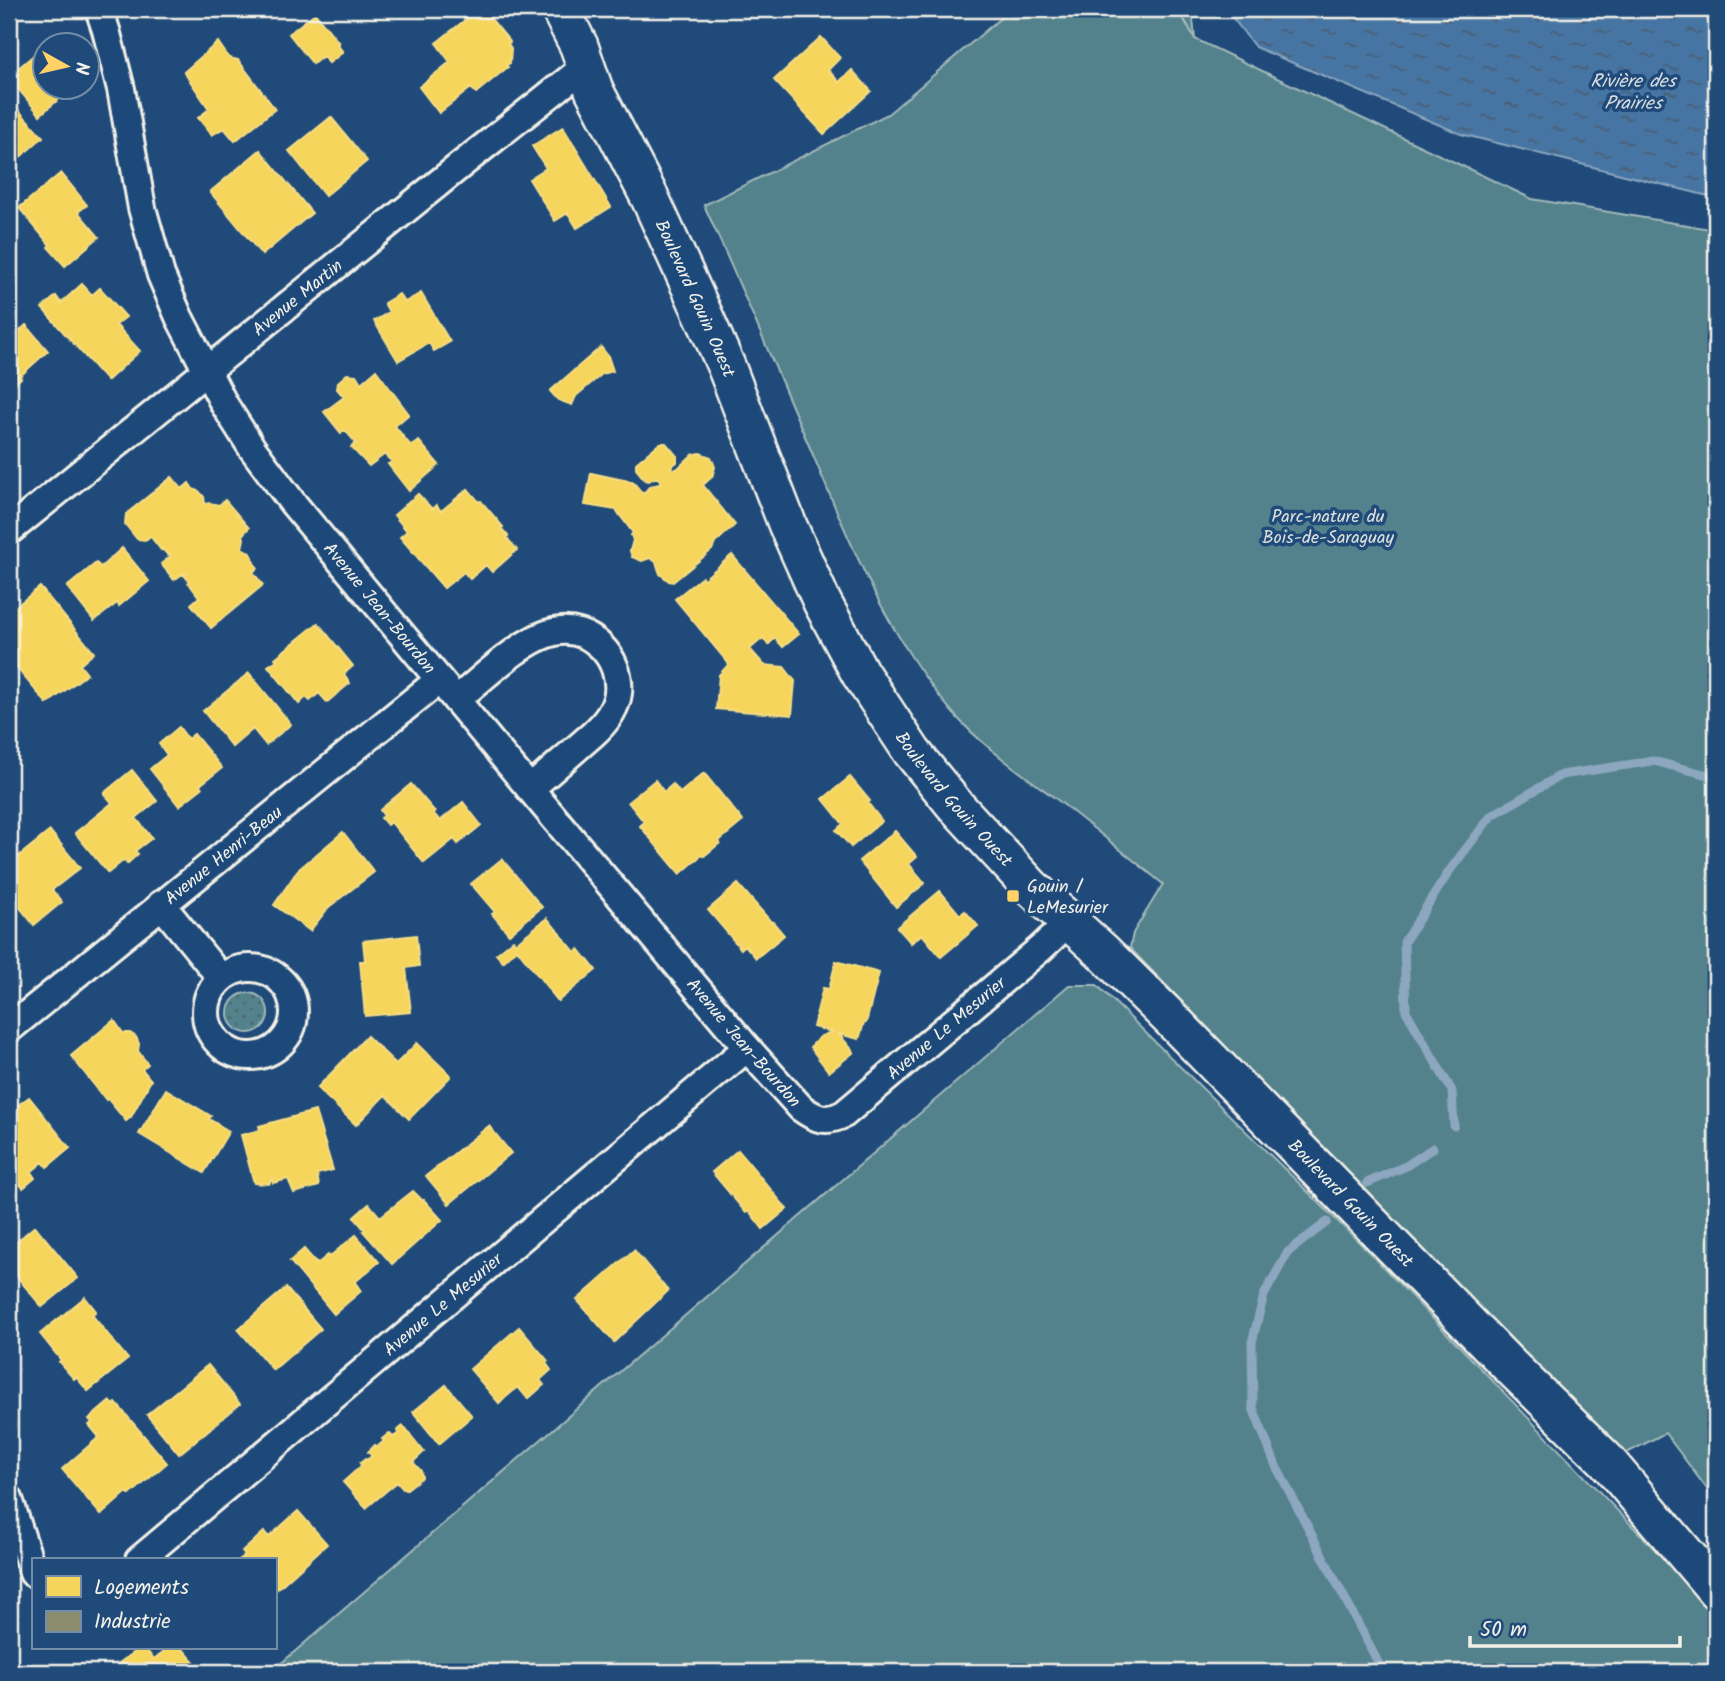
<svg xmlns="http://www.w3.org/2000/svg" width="1725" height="1681" font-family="Kalam,sans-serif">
  <defs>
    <pattern id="grass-dots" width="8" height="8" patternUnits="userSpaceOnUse" patternTransform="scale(1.75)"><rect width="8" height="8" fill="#52828c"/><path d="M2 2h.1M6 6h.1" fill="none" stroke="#4e686c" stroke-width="1.8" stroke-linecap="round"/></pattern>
    <pattern id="wetland-marsh" width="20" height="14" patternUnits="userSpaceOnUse" patternTransform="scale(1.75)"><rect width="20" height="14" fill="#52828c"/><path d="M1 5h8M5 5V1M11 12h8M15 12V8" fill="none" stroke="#4e686c"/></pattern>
    <pattern id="water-ripples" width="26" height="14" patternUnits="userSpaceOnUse" patternTransform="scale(1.75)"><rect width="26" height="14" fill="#4775a3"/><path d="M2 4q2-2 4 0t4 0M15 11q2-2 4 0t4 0" fill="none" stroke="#485e74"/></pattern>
  </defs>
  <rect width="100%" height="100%" fill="#1f4a7a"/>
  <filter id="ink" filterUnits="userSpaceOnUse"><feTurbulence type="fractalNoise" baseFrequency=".0143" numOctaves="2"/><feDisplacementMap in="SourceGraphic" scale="14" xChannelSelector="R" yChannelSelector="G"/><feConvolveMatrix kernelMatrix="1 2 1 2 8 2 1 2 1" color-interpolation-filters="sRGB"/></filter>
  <g filter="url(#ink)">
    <!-- grass -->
    <path fill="url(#grass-dots)" stroke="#a3baba" stroke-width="2" d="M228 1013a20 20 0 1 1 40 0a20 20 0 1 1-40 0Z"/>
    <!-- wetland -->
    <path fill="url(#wetland-marsh)" stroke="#a3baba" stroke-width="2" d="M 1179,9 L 1192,9 L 1195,39 Z"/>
    <!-- green -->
    <path fill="#52828c" stroke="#a3baba" stroke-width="2" d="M 1011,9 L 1178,9 L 1195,39 L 1532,199 L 1716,230 L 1716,1501 L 1665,1433 L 1625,1454 L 1390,1216 L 1130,948 L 1133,933 L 1163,884 C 1127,855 1091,826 1055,798 C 1020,772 982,746 953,713 C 887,636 849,541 810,448 C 775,367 741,286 704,205 L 888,114 Z
      M 1069,985 L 1097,985 L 1361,1244 L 1665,1560 L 1714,1615 L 1709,1622 L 1716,1629 L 1716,1672 L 271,1672 Z"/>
    <!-- water -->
    <path fill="url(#water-ripples)" stroke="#8ca7bf" stroke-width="2" d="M 1226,9 L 1716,9 L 1716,198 L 1461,134 L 1255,47 Z"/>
    <!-- homes -->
    <path fill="#f6d55c" stroke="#f5dd86" stroke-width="2" d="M 479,9 L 483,9 L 510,42 L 508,44 L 511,48 L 510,63 L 506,65 L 508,67 L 476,93 L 471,88 L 439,113 L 419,87 L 450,62 L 436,43 Z
      M 315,13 L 339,43 L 337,44 L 343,52 L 329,63 L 323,56 L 313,64 L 289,34 Z
      M 821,37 L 840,58 L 828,70 L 839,82 L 852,70 L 871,91 L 824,134 L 774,80 Z
      M 218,42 L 229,58 L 238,60 L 275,109 L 235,141 L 224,128 L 212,135 L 198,118 L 209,109 L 184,72 Z
      M 35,54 L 46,68 L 46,88 L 62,88 L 66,93 L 40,115 L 9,78 L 9,76 Z
      M 9,100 L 43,137 L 9,167 Z
      M 331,117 L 367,161 L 325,196 L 289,151 Z
      M 563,127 L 611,207 L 577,228 L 568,213 L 555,221 L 529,179 L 546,168 L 532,146 Z
      M 260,150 L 312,213 L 262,255 L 210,192 Z
      M 61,173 L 87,205 L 78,212 L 99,237 L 65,266 L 48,247 L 50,245 L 19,208 Z
      M 82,284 L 92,295 L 100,288 L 126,317 L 116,325 L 140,351 L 107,381 L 42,308 L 56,296 L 61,303 Z
      M 421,293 L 450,342 L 434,351 L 429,343 L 398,361 L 374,321 L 389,312 L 384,303 L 399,294 L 405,302 Z
      M 26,325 L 48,351 L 19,377 L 21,378 L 9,389 L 11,392 L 9,400 L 9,341 Z
      M 601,347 L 608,356 L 613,371 L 602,374 L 576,396 L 572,405 L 558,400 L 550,391 Z
      M 376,370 L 409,414 L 395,426 L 411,446 L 419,441 L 439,465 L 409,491 L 388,464 L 392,462 L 385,454 L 369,466 L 351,447 L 356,443 L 345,430 L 341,433 L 324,412 L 344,397 L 337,389 L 338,382 L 347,374 L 356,375 L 361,383 Z
      M 660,443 L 666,443 L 677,456 L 677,462 L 671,467 L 672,469 L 677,469 L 692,455 L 700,453 L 711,457 L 715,467 L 712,477 L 703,485 L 735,525 L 715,543 L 712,550 L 673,582 L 669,581 L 660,574 L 656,562 L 650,558 L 642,561 L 632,557 L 630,551 L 633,540 L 631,535 L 633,533 L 616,510 L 585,505 L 591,473 L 633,482 L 643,494 L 650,486 L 660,484 L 660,480 L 656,477 L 649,481 L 645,480 L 636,469 L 636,463 Z
      M 172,477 L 182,489 L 189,483 L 193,489 L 199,491 L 204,497 L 205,504 L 210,503 L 219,505 L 225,500 L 249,528 L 243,534 L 244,539 L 242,548 L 249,552 L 253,558 L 254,563 L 258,568 L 253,572 L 263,585 L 211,628 L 191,604 L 199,597 L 188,582 L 189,581 L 184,575 L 186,574 L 184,573 L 174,580 L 161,564 L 171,556 L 169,554 L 168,555 L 162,549 L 161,550 L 150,536 L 146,540 L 137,539 L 125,524 L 126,514 Z
      M 468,489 L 479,502 L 481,501 L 503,527 L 501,528 L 508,536 L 506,537 L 517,550 L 492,572 L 486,565 L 470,579 L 464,572 L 444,588 L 400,537 L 407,531 L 394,515 L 418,494 L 432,509 L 436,505 L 441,511 Z
      M 122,548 L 149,581 L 119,606 L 117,603 L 94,621 L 67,587 L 96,563 L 101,567 Z
      M 732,555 L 799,634 L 783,647 L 775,638 L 768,645 L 763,638 L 750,649 L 764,665 L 784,667 L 795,681 L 792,715 L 716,709 L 719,675 L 729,664 L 675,599 L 702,577 L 704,579 Z
      M 40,587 L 94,653 L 80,665 L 87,674 L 47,704 L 9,659 L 9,612 Z
      M 318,623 L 353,666 L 344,674 L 350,683 L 327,702 L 319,693 L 310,701 L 306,697 L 299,704 L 268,666 L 277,660 L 275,658 Z
      M 249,673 L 291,724 L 266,745 L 253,729 L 232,747 L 203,711 Z
      M 179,727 L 188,739 L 194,734 L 222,768 L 200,785 L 202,788 L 179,806 L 150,769 L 167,755 L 159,744 Z
      M 132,770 L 157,801 L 136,818 L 152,838 L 135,851 L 138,854 L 127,864 L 124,860 L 108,873 L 75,833 L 112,803 L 104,793 Z
      M 704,773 L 743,821 L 719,841 L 720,843 L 704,856 L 702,855 L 680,874 L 640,826 L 644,822 L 628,802 L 655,780 L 664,792 L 673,784 L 680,793 Z
      M 850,777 L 870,801 L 868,803 L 882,821 L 851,847 L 836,830 L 843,824 L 823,799 Z
      M 411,784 L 435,812 L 433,813 L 440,821 L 463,802 L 481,825 L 458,844 L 454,839 L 424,863 L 391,822 L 387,825 L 381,818 L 384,816 L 380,810 Z
      M 50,831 L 80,868 L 52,890 L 62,902 L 34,925 L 9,894 L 9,864 Z
      M 895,831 L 917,857 L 909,864 L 925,883 L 896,907 L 859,861 Z
      M 343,832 L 374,872 L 329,907 L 310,931 L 274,905 L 298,870 Z
      M 502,859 L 542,907 L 509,934 L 492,914 L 495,912 L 471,884 Z
      M 738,884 L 772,923 L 773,922 L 784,935 L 756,958 L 745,945 L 741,949 L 708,910 Z
      M 940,891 L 960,915 L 965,911 L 978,926 L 941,957 L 922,934 L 911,943 L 897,927 Z
      M 547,918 L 575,952 L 579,949 L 596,970 L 558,1001 L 517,949 L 503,962 L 496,954 L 513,940 L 516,943 Z
      M 416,935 L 419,966 L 406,968 L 411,1012 L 365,1016 L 360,961 L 365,961 L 363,941 Z
      M 836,961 L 879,973 L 866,1023 L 864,1023 L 859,1039 L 839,1034 L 854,1052 L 829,1072 L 810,1047 L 821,1036 L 832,1032 L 813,1027 L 823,988 L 829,989 Z
      M 114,1020 L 123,1033 L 130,1033 L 136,1037 L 139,1044 L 138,1051 L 148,1064 L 142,1069 L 151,1080 L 131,1117 L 126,1121 L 107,1098 L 106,1100 L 71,1056 Z
      M 367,1036 L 396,1064 L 417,1043 L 451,1076 L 409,1119 L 385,1095 L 356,1125 L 317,1088 Z
      M 166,1089 L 211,1116 L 209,1119 L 229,1131 L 204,1173 L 139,1134 Z
      M 29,1097 L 70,1148 L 47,1167 L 43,1162 L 31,1172 L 35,1178 L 23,1188 L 18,1182 L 15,1185 L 9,1178 L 9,1114 L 12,1111 L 11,1110 Z
      M 315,1111 L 333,1170 L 317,1174 L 319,1186 L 294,1193 L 288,1179 L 273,1183 L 272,1178 L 269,1184 L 254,1183 L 241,1135 L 260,1130 L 259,1126 Z
      M 489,1126 L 511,1153 L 449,1204 L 426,1176 Z
      M 738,1150 L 787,1209 L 763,1229 L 749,1211 L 746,1213 L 712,1172 Z
      M 413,1191 L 423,1201 L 424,1200 L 442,1220 L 392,1264 L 363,1231 L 365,1230 L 354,1217 L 369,1204 L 380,1217 Z
      M 35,1226 L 78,1278 L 42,1307 L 9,1267 L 17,1261 L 9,1251 L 9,1248 Z
      M 356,1235 L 379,1262 L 355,1282 L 361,1291 L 334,1314 L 290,1261 L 304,1249 L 317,1264 L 328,1255 L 329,1257 Z
      M 634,1250 L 668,1291 L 614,1342 L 577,1300 Z
      M 286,1288 L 321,1329 L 273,1370 L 238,1329 Z
      M 85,1297 L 96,1311 L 92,1315 L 128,1359 L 88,1391 L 76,1377 L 74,1379 L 59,1362 L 61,1360 L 40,1334 Z
      M 519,1327 L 548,1361 L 546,1363 L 551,1370 L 540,1380 L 544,1385 L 528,1399 L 518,1387 L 499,1403 L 470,1369 Z
      M 208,1365 L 240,1404 L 179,1454 L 147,1415 Z
      M 446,1385 L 472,1416 L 439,1444 L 413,1412 Z
      M 110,1401 L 114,1405 L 116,1403 L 167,1463 L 130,1495 L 127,1492 L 101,1515 L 62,1469 L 99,1437 L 89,1425 L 92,1423 L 89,1419 Z
      M 403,1426 L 424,1452 L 413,1462 L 421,1471 L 422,1477 L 407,1489 L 403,1489 L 397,1482 L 366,1508 L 343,1482 L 361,1466 L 360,1463 L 365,1459 L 366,1460 L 372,1456 L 368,1452 L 375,1445 L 377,1447 L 384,1441 L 382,1439 L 389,1433 L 393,1437 L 399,1433 L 397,1431 Z
      M 298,1511 L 327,1544 L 275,1591 L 275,1560 L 239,1560 L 245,1555 L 242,1552 L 264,1532 L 269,1537 Z
      M 139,1648 L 144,1648 L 154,1659 L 168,1648 L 182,1648 L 203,1672 L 125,1672 L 118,1664 Z"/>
    <!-- industry -->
    <path fill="#8c8c6e" stroke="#abaa93" stroke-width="2" d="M 768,9 L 786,9 L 776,18 Z"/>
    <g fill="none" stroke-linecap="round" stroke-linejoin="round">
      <!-- stream -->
      <path stroke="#8ca7bf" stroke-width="9" d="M 1454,1126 L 1452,1091 L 1406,1011 L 1404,942 L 1450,870 L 1491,816 L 1561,775 L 1653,761 L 1716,777
        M 1367,1183 L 1406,1166 L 1433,1148
        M 1327,1222 L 1288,1252 L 1264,1295 L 1252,1342 L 1253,1408 L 1276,1466 L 1382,1670"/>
      <!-- street casing -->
      <g stroke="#f4f1e8" stroke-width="32">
        <g id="street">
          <path id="s1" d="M 99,9 L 106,30 L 121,89 L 142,208 L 161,275 L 179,317 L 224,404 L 252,448 L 292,502 L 530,789 L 747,1048 L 801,1108 C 816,1119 826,1123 844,1114 L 1040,949 L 1068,923"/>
          <path id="s2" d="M 9,531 L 462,164 L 586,66"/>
          <path d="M 456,700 C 482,679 522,639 554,632 C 590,624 622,658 618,693 C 616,709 604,724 593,734 L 530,789"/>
          <path d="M 161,904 L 221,978"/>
          <circle cx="250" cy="1012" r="44"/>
          <path id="s3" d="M 9,1029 L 439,680"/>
          <path d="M 9,1499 L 33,1573"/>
          <path id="s4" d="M 139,1560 L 747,1048"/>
        </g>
      </g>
      <!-- secondary casing -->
      <g stroke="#f4f1e8" stroke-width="42">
        <g id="secondary">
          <path id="s5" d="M 560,9 L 579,46 L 594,90 L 650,198 L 703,314 L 726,366 L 788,526 L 822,602 L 860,673 L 912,752 L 954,804 L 1031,887 L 1102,951 L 1172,1020 L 1508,1364 L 1606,1460 L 1716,1590"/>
        </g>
      </g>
      <!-- street -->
      <use href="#street" stroke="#1f4a7a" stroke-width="26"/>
      <!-- secondary -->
      <use href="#secondary" stroke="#1f4a7a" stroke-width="37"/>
    </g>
  </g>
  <!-- markers -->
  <rect fill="#ffd166" stroke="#1f4a7a" stroke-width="2.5" x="1006" y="889" width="14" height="14" rx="3.5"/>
  <g text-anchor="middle" stroke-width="7" stroke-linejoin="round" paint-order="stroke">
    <!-- street labels -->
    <g font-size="18" fill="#f4f1e8" stroke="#1f4a7a">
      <text dy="6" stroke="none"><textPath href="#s2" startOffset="371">Avenue Martin</textPath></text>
      <text dy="6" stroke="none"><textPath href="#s5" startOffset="320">Boulevard Gouin Ouest</textPath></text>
      <text dy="6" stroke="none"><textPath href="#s1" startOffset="674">Avenue Jean-Bourdon</textPath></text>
      <text dy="6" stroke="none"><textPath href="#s5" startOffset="887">Boulevard Gouin Ouest</textPath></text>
      <text dy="6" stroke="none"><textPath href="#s3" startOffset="276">Avenue Henri-Beau</textPath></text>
      <text dy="6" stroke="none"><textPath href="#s1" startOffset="1508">Avenue Le Mesurier</textPath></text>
      <text dy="6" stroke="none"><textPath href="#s1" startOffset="1241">Avenue Jean-Bourdon</textPath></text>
      <text dy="6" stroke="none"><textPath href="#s5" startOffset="1454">Boulevard Gouin Ouest</textPath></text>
      <text dy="6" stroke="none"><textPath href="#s4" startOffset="397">Avenue Le Mesurier</textPath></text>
    </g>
    <!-- park labels -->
    <g font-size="18" fill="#dce0da" stroke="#1f4a7a">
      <text x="1328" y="522">Parc-nature du<tspan x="1328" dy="21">Bois-de-Saraguay</tspan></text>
    </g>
    <!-- poi labels -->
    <g font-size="18" fill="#f4f1e8" stroke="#1f4a7a" text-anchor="start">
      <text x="1027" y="892">Gouin /<tspan x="1027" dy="21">LeMesurier</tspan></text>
    </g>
    <!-- water labels -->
    <g font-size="19" font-style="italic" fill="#dadede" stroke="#1f4a7a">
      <text x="1633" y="87">Rivière des<tspan x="1633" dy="22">Prairies</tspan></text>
    </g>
  </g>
  <!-- margin -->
  <rect width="1725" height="1681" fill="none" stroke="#1f4a7a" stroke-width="35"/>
  <rect x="18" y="18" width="1690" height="1646" fill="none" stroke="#f4f1e8" stroke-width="2.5" filter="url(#ink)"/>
  <!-- legend -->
  <rect x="32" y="1558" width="245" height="91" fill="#1f4a7a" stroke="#748da6" stroke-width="2"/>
  <rect x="46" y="1576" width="35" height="21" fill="#f6d55c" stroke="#748da6" stroke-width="2"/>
  <text x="94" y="1594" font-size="21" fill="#f4f1e8">Logements</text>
  <rect x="46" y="1611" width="35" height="21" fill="#8c8c6e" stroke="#748da6" stroke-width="2"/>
  <text x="94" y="1628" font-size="21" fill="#f4f1e8">Industrie</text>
  <!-- north arrow -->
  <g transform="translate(66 66) rotate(98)"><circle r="33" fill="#1f4a7a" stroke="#748da6" stroke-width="2"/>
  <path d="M0-5L12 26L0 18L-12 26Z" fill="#ffd166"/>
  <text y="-10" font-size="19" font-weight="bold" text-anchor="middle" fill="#f4f1e8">N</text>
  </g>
  <!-- scale -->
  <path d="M1470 1636v10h210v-10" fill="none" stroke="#f4f1e8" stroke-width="3.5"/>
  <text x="1480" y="1636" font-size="21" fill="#f4f1e8" stroke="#1f4a7a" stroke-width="5" paint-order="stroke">50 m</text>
</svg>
